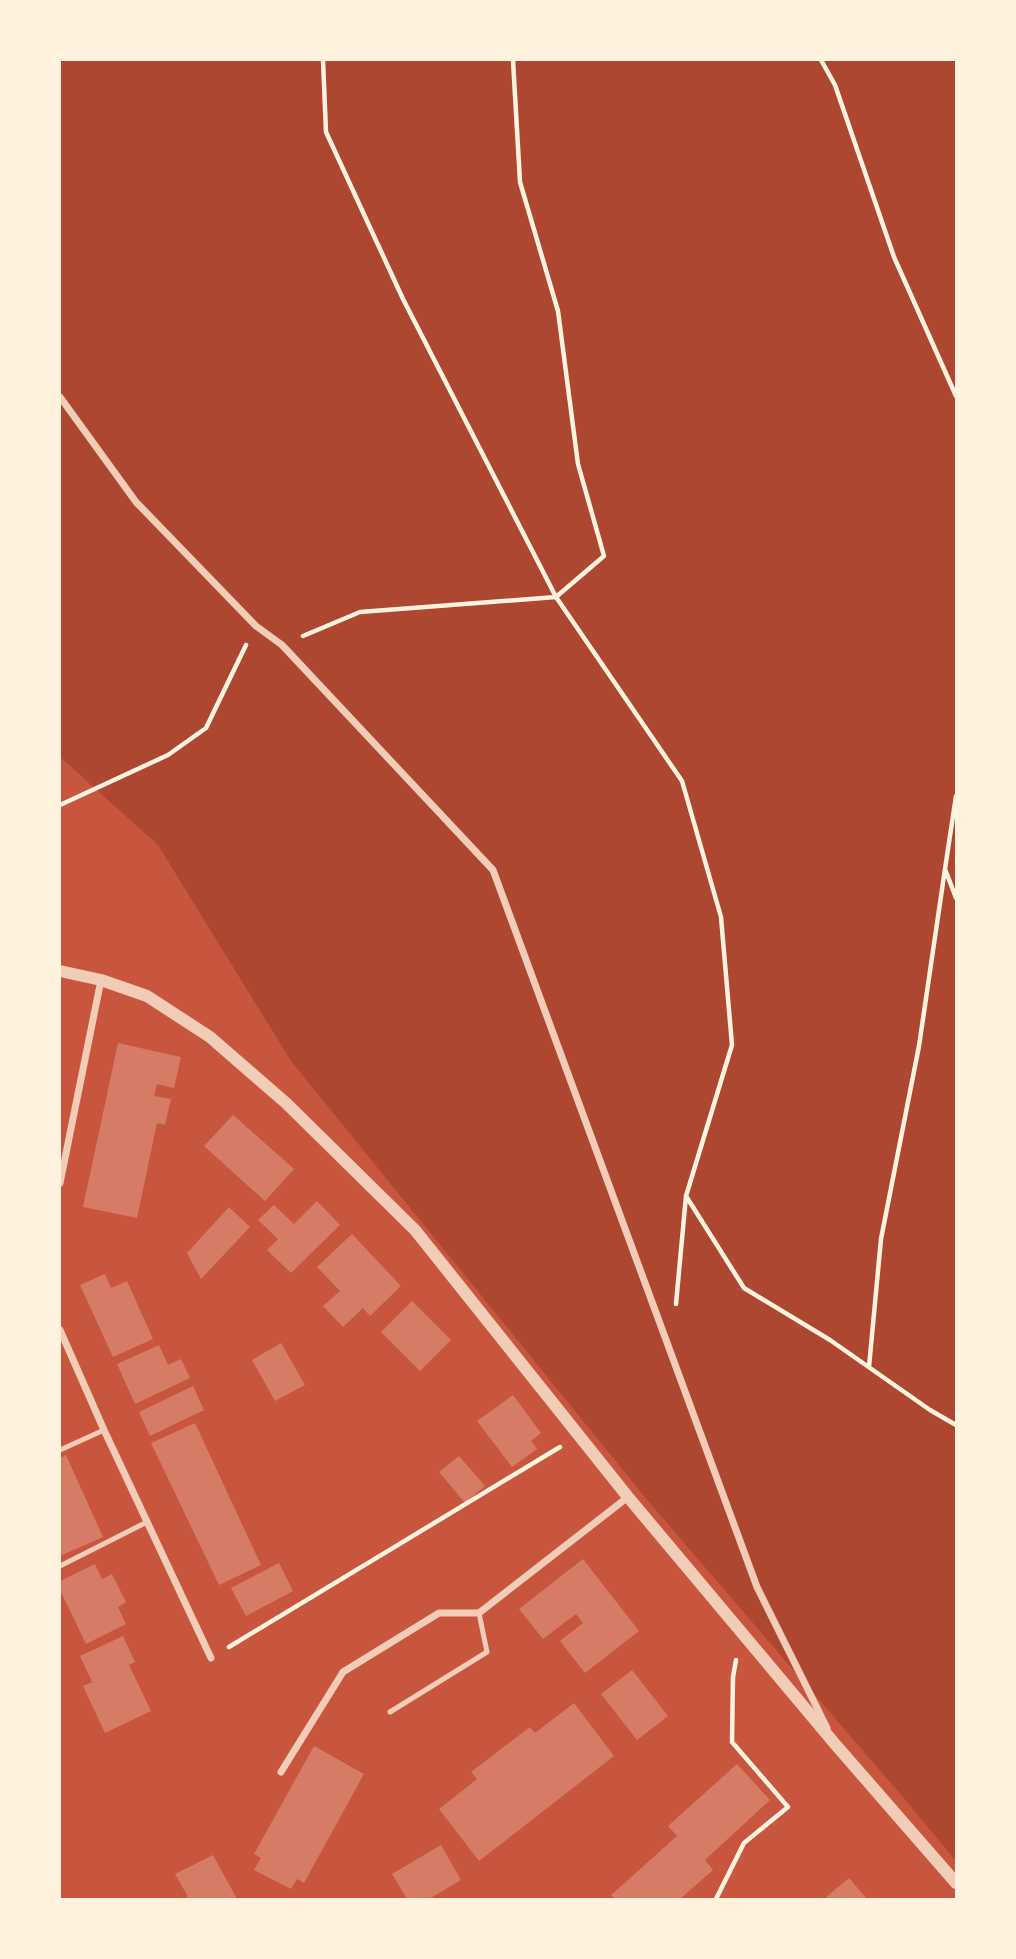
<svg xmlns="http://www.w3.org/2000/svg" width="1016" height="1959" font-family="Cabin,sans-serif">
  <rect width="100%" height="100%" fill="#c8553d"/>
  <!-- green -->
  <path fill="#ae4732" d="M 60,60 L 956,60 L 956,1861 L 902,1796 L 648,1501 L 291,1061 L 158,845 L 60,757 Z"/>
  <!-- building -->
  <path fill="#d67c66" d="M 118,1043 L 181,1057 L 174,1088 L 157,1084 L 154,1096 L 171,1099 L 165,1125 L 157,1123 L 137,1218 L 83,1207 Z
    M 233,1115 L 294,1169 L 265,1201 L 204,1146 Z
    M 317,1201 L 340,1225 L 291,1273 L 267,1250 L 278,1239 L 258,1220 L 274,1205 L 294,1224 Z
    M 229,1207 L 250,1227 L 201,1279 L 187,1253 Z
    M 352,1234 L 401,1286 L 370,1316 L 363,1308 L 343,1327 L 323,1306 L 340,1291 L 317,1267 Z
    M 105,1274 L 111,1288 L 127,1281 L 153,1339 L 113,1357 L 80,1285 Z
    M 412,1301 L 451,1340 L 420,1371 L 381,1332 Z
    M 281,1343 L 305,1385 L 275,1401 L 252,1360 Z
    M 159,1345 L 168,1365 L 181,1359 L 190,1378 L 135,1404 L 117,1364 Z
    M 193,1386 L 204,1410 L 150,1436 L 139,1412 Z
    M 513,1395 L 541,1433 L 531,1441 L 537,1449 L 512,1467 L 477,1421 Z
    M 195,1423 L 261,1565 L 219,1585 L 151,1443 Z
    M 66,1455 L 103,1537 L 60,1556 L 60,1458 Z
    M 459,1456 L 485,1486 L 465,1503 L 439,1472 Z
    M 583,1559 L 639,1631 L 585,1673 L 560,1641 L 583,1623 L 576,1614 L 543,1639 L 519,1609 Z
    M 279,1563 L 293,1591 L 246,1616 L 231,1588 Z
    M 95,1564 L 102,1579 L 112,1574 L 126,1602 L 118,1607 L 126,1624 L 86,1644 L 60,1590 L 60,1581 Z
    M 123,1636 L 135,1662 L 129,1665 L 151,1711 L 105,1733 L 83,1686 L 92,1682 L 80,1656 Z
    M 632,1670 L 668,1716 L 637,1740 L 601,1694 Z
    M 574,1703 L 614,1756 L 479,1861 L 439,1809 L 477,1779 L 471,1772 L 530,1727 L 535,1733 Z
    M 314,1746 L 364,1774 L 304,1883 L 297,1879 L 291,1889 L 254,1870 L 261,1858 L 254,1854 Z
    M 737,1764 L 770,1800 L 705,1860 L 713,1870 L 680,1899 L 615,1899 L 611,1895 L 677,1836 L 668,1826 Z
    M 441,1845 L 461,1880 L 429,1899 L 407,1899 L 392,1874 Z
    M 213,1855 L 237,1899 L 184,1899 L 188,1897 L 175,1874 Z
    M 849,1878 L 867,1899 L 828,1899 L 826,1897 Z"/>
  <g fill="none" stroke-linecap="round" stroke-linejoin="round">
    <!-- path -->
    <path stroke="#fff3e0" stroke-width="4.5" d="M 323,60 L 326,132 L 403,299 L 556,597 L 682,781 L 721,917 L 732,1045 L 686,1196 L 676,1304
      M 821,60 L 835,85 L 894,257 L 956,396
      M 303,636 L 360,612 L 556,597 L 604,556 L 578,464 L 558,311 L 520,182 L 513,60
      M 956,796 L 945,869 L 956,898
      M 60,805 L 168,755 L 206,728 L 246,645
      M 686,1196 L 744,1288 L 830,1340 L 930,1410 L 956,1425
      M 869,1367 L 881,1239 L 919,1046 L 945,869
      M 229,1647 L 560,1447
      M 716,1899 L 744,1843 L 788,1807 L 732,1742 L 733,1677 L 736,1660"/>
    <!-- service -->
    <path stroke="#f1ccb7" stroke-width="5" d="M 60,1450 L 104,1430
      M 60,1566 L 147,1522
      M 390,1712 L 487,1652 L 479,1613"/>
    <!-- minor -->
    <path stroke="#f1ccb7" stroke-width="7" d="M 60,397 L 136,502 L 256,626 L 282,645 L 493,870 L 757,1587 L 827,1728
      M 60,1183 L 101,980
      M 60,1330 L 104,1430 L 211,1658
      M 281,1772 L 343,1672 L 439,1613 L 479,1613 L 628,1497"/>
    <!-- tertiary -->
    <path stroke="#f1ccb7" stroke-width="12" d="M 60,971 L 101,980 L 147,996 L 210,1037 L 286,1103 L 415,1230 L 628,1497 L 835,1744 L 956,1883"/>
  </g>
  <!-- border -->
  <rect width="1016" height="1959" fill="none" stroke="#fff3e0" stroke-width="122"/>
</svg>
